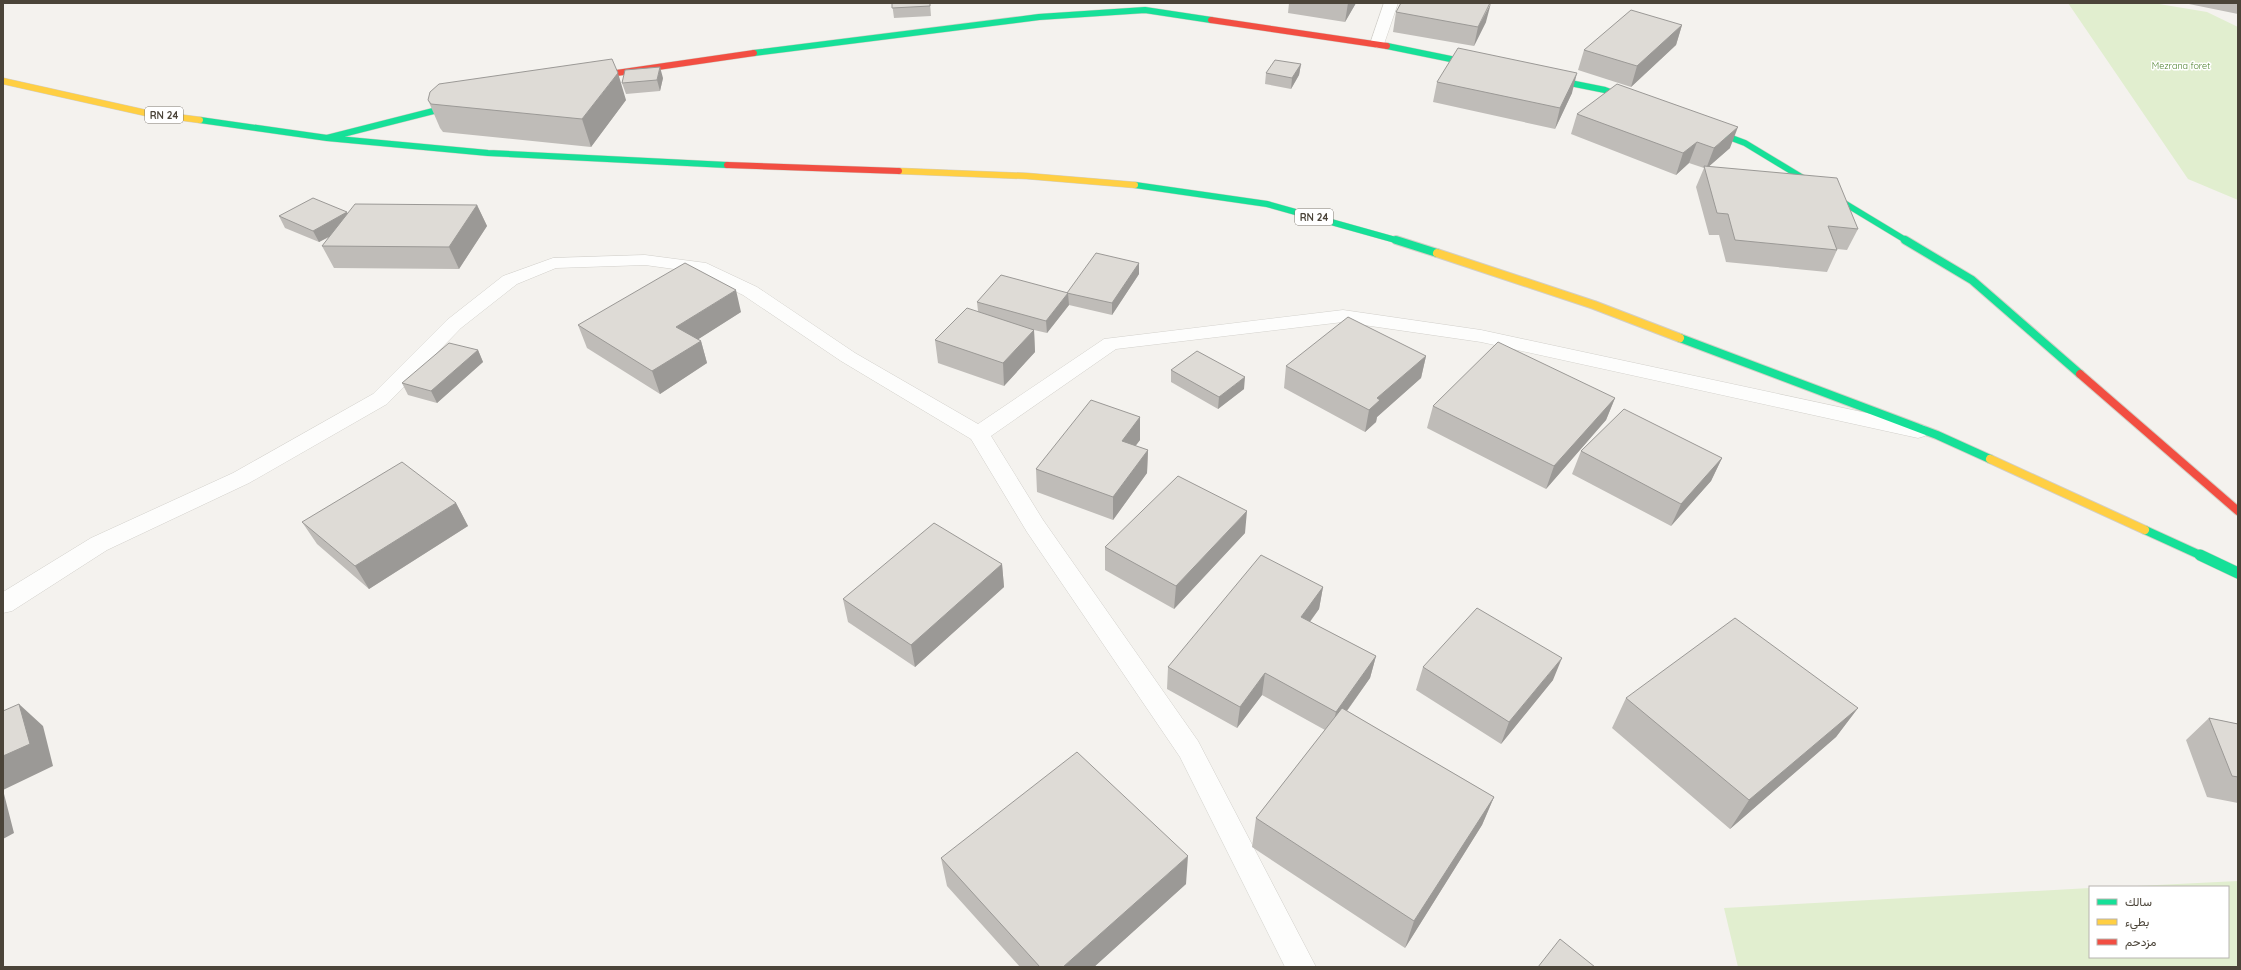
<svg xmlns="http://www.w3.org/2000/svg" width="2241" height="970" font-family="Quicksand,Vazirmatn,sans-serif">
  <rect width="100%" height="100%" fill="#f4f2ee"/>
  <!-- green -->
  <path fill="#e1eecf" d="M 2068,3 L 2153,3 L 2207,12 L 2238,27 L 2238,200 L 2188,179 Z
    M 2238,881 L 2238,967 L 1738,967 L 1724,908 L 2090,888 L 2090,957 L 2228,957 L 2228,887 L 2117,887 Z"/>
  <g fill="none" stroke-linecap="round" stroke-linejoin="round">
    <!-- street casing -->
    <g stroke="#d2d0cb" stroke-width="1">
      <path id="street" d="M 1384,3 L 1398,3 L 1384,44 L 1377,48 L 1370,44 Z
        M 645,255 L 706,263 L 757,287 L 855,353 L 978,424 L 1104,339 L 1343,310 L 1481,330 L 1918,424 L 1925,426 L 1929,431 L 1925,436 L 1918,438 L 1481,342 L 1343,322 L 1116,349 L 991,436 L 1043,520 L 1198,741 L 1316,967 L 1285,967 L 1180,757 L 1027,532 L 971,439 L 841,361 L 743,295 L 696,272 L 645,265 L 556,268 L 517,284 L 461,328 L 387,404 L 249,483 L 107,550 L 12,611 L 3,613 L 3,592 L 91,538 L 233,473 L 373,394 L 447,320 L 503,276 L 553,258 Z"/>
    </g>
    <!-- fast-far2 casing -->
    <g stroke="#d3cfc5" stroke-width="7">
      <path id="fast-far2" d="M 1387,46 L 1480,65
        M 754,53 L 1039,17 L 1145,10 L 1211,20
        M 1545,78 L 1605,90 L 1635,101
        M 200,120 L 327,138 L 488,153 L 727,165
        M 1705,128 L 1745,143 L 1907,241
        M 327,138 L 461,104
        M 1135,185 L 1267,204 L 1399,241"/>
    </g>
    <!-- fast-far1 casing -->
    <g stroke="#d3cfc5" stroke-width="10">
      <path id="fast-far1" d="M 1396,240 L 1437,253
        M 1905,240 L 1972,280 L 2080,374
        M 1680,338 L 1937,435 L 1990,459
        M 2145,530 L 2202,556"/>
    </g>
    <!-- fast casing -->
    <g stroke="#d3cfc5" stroke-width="12">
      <path id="fast" d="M 2200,555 L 2238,573"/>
    </g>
    <!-- slow-far1 casing -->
    <g stroke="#d3cfc5" stroke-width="7">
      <path id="slow-far1" d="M 3,81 L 146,113 L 200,120
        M 899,171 L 1027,176 L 1135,185"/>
    </g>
    <!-- slow casing -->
    <g stroke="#d3cfc5" stroke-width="10">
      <path id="slow" d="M 1437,253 L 1594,305 L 1680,338
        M 1990,459 L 2145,530"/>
    </g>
    <!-- jam-far1 casing -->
    <g stroke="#d3cfc5" stroke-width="7">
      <path id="jam-far1" d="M 1211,20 L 1387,46
        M 589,77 L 754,53
        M 727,165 L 899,171"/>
    </g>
    <!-- jam casing -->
    <g stroke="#d3cfc5" stroke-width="10">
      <path id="jam" d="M 2080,374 L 2238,511"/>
    </g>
    <!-- street -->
    <use href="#street" fill="#fdfdfc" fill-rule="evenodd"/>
    <!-- fast-far2 -->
    <use href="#fast-far2" stroke="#16e098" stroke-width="6"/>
    <!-- fast-far1 -->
    <use href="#fast-far1" stroke="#16e098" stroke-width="8"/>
    <!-- fast -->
    <use href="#fast" stroke="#16e098" stroke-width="11"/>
    <!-- slow-far1 -->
    <use href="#slow-far1" stroke="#ffcf43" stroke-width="6"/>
    <!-- slow -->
    <use href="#slow" stroke="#ffcf43" stroke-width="8"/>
    <!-- jam-far1 -->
    <use href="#jam-far1" stroke="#f24e42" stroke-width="6"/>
    <!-- jam -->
    <use href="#jam" stroke="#f24e42" stroke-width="8"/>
  </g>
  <!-- wall -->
  <path fill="#bfbcb8" d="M 892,3 L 930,3 L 931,16 L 894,18 Z
    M 1289,3 L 1356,3 L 1345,22 L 1288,13 Z
    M 2184,3 L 2238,3 L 2238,14 Z
    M 1396,12 L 1486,22 L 1474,46 L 1393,32 Z
    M 1682,25 L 1676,45 L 1631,87 L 1578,70 L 1584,50 Z
    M 1301,64 L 1299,75 L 1291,89 L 1265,84 L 1266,73 Z
    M 663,78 L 660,91 L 626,94 L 622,83 Z
    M 1437,82 L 1572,93 L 1555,129 L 1433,102 Z
    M 428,100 L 626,100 L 591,147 L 443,132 L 440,128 Z
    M 1577,114 L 1730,148 L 1709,166 L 1858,229 L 1847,250 L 1837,249 L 1837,250 L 1827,272 L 1726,262 L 1719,235 L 1709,235 L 1696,187 L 1704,168 L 1689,163 L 1676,175 L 1571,134 Z
    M 477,205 L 487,226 L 459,269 L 334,268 L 322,246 L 329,237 L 319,242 L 285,228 L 279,216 L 348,214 Z
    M 1139,263 L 1139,274 L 1112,315 L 1069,305 L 1047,333 L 1034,330 L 1035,352 L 1004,386 L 938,363 L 935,340 L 978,311 L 977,302 L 1067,293 Z
    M 741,312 L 698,339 L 701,341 L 707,363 L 660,394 L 587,348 L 578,325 Z
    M 478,350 L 483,362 L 437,403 L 408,395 L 402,383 Z
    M 1426,356 L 1421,378 L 1377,417 L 1376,422 L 1365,432 L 1284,388 L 1286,366 Z
    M 1171,370 L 1244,389 L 1218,409 L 1171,382 Z
    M 1615,398 L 1606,420 L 1546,489 L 1427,428 L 1433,406 Z
    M 1140,417 L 1140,440 L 1135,446 L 1148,450 L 1147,473 L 1113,520 L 1037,492 L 1036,469 Z
    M 1581,451 L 1722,458 L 1711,481 L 1671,526 L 1572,474 Z
    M 456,503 L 468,526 L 369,589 L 317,544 L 302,522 Z
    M 1245,533 L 1174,609 L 1105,570 L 1105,547 Z
    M 1002,564 L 1004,587 L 915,667 L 848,622 L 843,599 Z
    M 1323,587 L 1319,609 L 1310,622 L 1376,656 L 1370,678 L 1347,711 L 1494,797 L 1482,825 L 1405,948 L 1252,847 L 1256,818 L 1325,730 L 1262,695 L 1237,728 L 1167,689 L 1168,667 Z
    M 1423,667 L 1553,680 L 1501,744 L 1416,690 Z
    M 1626,698 L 1858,708 L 1836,737 L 1730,829 L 1612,728 Z
    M 2209,718 L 2238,724 L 2238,803 L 2207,797 L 2186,740 Z
    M 941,858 L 1186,884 L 1094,967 L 1020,967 L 947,886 Z"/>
  <!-- shaded-wall -->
  <path fill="#9b9996" d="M 1348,3 L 1356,3 L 1345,22 Z
    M 1491,3 L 1486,22 L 1474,46 L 1478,27 Z
    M 1682,25 L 1676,45 L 1631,87 L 1637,66 Z
    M 1301,64 L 1299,75 L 1291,89 L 1292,78 Z
    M 660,67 L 663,78 L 660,91 L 657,80 Z
    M 618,73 L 626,100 L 591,147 L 582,119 Z
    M 1577,73 L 1572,93 L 1555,129 L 1560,108 Z
    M 1738,127 L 1730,148 L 1706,169 L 1714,148 Z
    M 1697,142 L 1689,163 L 1676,175 L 1683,153 Z
    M 477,205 L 487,226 L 459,269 L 449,247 Z
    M 347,212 L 353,224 L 319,242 L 313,231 Z
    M 1139,263 L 1139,274 L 1112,315 L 1112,303 Z
    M 736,290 L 741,312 L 683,349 L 676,327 Z
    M 1068,293 L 1069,305 L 1047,333 L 1046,321 Z
    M 1034,330 L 1035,352 L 1004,386 L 1003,363 Z
    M 701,341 L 707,363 L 660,394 L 652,371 Z
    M 478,350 L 483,362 L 437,403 L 431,391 Z
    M 1426,356 L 1421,378 L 1377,417 L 1376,422 L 1365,432 L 1369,410 L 1377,398 Z
    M 1245,377 L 1244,389 L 1218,409 L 1219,397 Z
    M 1615,398 L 1606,420 L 1546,489 L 1554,466 Z
    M 1140,417 L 1140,440 L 1122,464 L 1122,441 Z
    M 1148,450 L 1147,473 L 1113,520 L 1113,497 Z
    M 1722,458 L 1711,481 L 1671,526 L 1681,504 Z
    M 456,503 L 468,526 L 369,589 L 355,566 Z
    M 1247,511 L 1245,533 L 1174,609 L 1176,586 Z
    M 1002,564 L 1004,587 L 915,667 L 911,645 Z
    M 1323,587 L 1319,609 L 1297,639 L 1301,617 Z
    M 1376,656 L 1370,678 L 1331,733 L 1336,712 Z
    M 1562,658 L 1553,680 L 1501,744 L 1509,722 Z
    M 1265,673 L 1262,695 L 1237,728 L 1240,707 Z
    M 19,704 L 43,726 L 53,766 L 3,790 L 14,833 L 3,839 L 3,756 Z
    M 1858,708 L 1836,737 L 1730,829 L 1749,800 Z
    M 1494,797 L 1482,825 L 1405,948 L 1414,921 Z
    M 1188,856 L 1186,884 L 1094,967 L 1063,967 Z"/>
  <!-- building -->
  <path fill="#dedbd6" stroke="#9b9996" d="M 892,3 L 930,3 L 930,6 L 892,8 Z
    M 1401,3 L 1490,3 L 1478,27 L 1396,12 Z
    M 1631,10 L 1682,25 L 1637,66 L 1584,50 Z
    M 1458,48 L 1577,73 L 1560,108 L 1437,82 Z
    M 612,59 L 618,73 L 582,119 L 431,104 L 428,100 L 430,92 L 439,84 Z
    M 1275,60 L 1301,64 L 1292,78 L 1266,73 Z
    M 660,67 L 657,80 L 622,83 L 625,70 Z
    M 1617,84 L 1738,127 L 1714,148 L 1697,142 L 1683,153 L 1577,114 Z
    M 1704,166 L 1837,178 L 1858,229 L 1828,226 L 1837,250 L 1735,240 L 1728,214 L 1717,213 Z
    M 313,198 L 347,212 L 313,231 L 279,216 Z
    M 355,204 L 477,205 L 449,247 L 322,246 Z
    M 1096,253 L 1139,263 L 1112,303 L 1067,293 Z
    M 685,263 L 736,290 L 676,327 L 701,341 L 652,371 L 578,325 Z
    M 1001,275 L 1068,293 L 1046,321 L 977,302 Z
    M 967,308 L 1034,330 L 1003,363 L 935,340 Z
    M 1348,317 L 1426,356 L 1377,398 L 1380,400 L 1369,410 L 1286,366 Z
    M 1498,342 L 1615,398 L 1554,466 L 1433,406 Z
    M 449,343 L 478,350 L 431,391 L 402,383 Z
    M 1197,351 L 1245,377 L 1219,397 L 1171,370 Z
    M 1091,400 L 1140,417 L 1122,441 L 1148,450 L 1113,497 L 1036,469 Z
    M 1624,409 L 1722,458 L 1681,504 L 1581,451 Z
    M 402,462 L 456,503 L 355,566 L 302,522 Z
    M 1178,476 L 1247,511 L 1176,586 L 1105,547 Z
    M 934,523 L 1002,564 L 911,645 L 843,599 Z
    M 1261,555 L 1323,587 L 1301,617 L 1376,656 L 1336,712 L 1265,673 L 1240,707 L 1168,667 Z
    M 1477,608 L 1562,658 L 1509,722 L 1423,667 Z
    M 1735,618 L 1858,708 L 1749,800 L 1626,698 Z
    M 19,704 L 30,744 L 3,756 L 3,711 Z
    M 1342,708 L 1494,797 L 1414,921 L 1256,818 Z
    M 2209,718 L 2238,724 L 2238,777 L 2232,776 Z
    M 1077,752 L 1188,856 L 1063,967 L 1040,967 L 941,858 Z
    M 1560,939 L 1595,967 L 1538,967 Z"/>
  <g text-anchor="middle" stroke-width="3" stroke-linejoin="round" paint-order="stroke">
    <!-- far-park labels -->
    <g font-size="9" fill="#4a7f2a" stroke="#fff">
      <text x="2181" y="69">Mezrana foret</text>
    </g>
    <!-- shield labels -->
    <g fill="#fff" stroke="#817c74" stroke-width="1">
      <rect x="145" y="107" width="38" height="16" rx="3"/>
      <rect x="1295" y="209" width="38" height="16" rx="3"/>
    </g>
    <g font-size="10" font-weight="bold" fill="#4b4439">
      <text x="164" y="119">RN 24</text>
      <text x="1314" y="221">RN 24</text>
    </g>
  </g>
  <!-- border -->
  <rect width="2241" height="970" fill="none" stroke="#4b4439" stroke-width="8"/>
  <!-- legend -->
  <rect x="2089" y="886" width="140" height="72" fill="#ffffff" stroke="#b7b4b0"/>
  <rect x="2097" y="899" width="20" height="6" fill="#16e098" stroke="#b7b4b0"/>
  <text x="2125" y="906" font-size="12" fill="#4b4439">سالك</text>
  <rect x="2097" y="919" width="20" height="6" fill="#ffcf43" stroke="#b7b4b0"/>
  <text x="2125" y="926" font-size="12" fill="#4b4439">بطيء</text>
  <rect x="2097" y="939" width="20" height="6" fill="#f24e42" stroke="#b7b4b0"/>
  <text x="2125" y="946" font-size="12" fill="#4b4439">مزدحم</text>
</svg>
